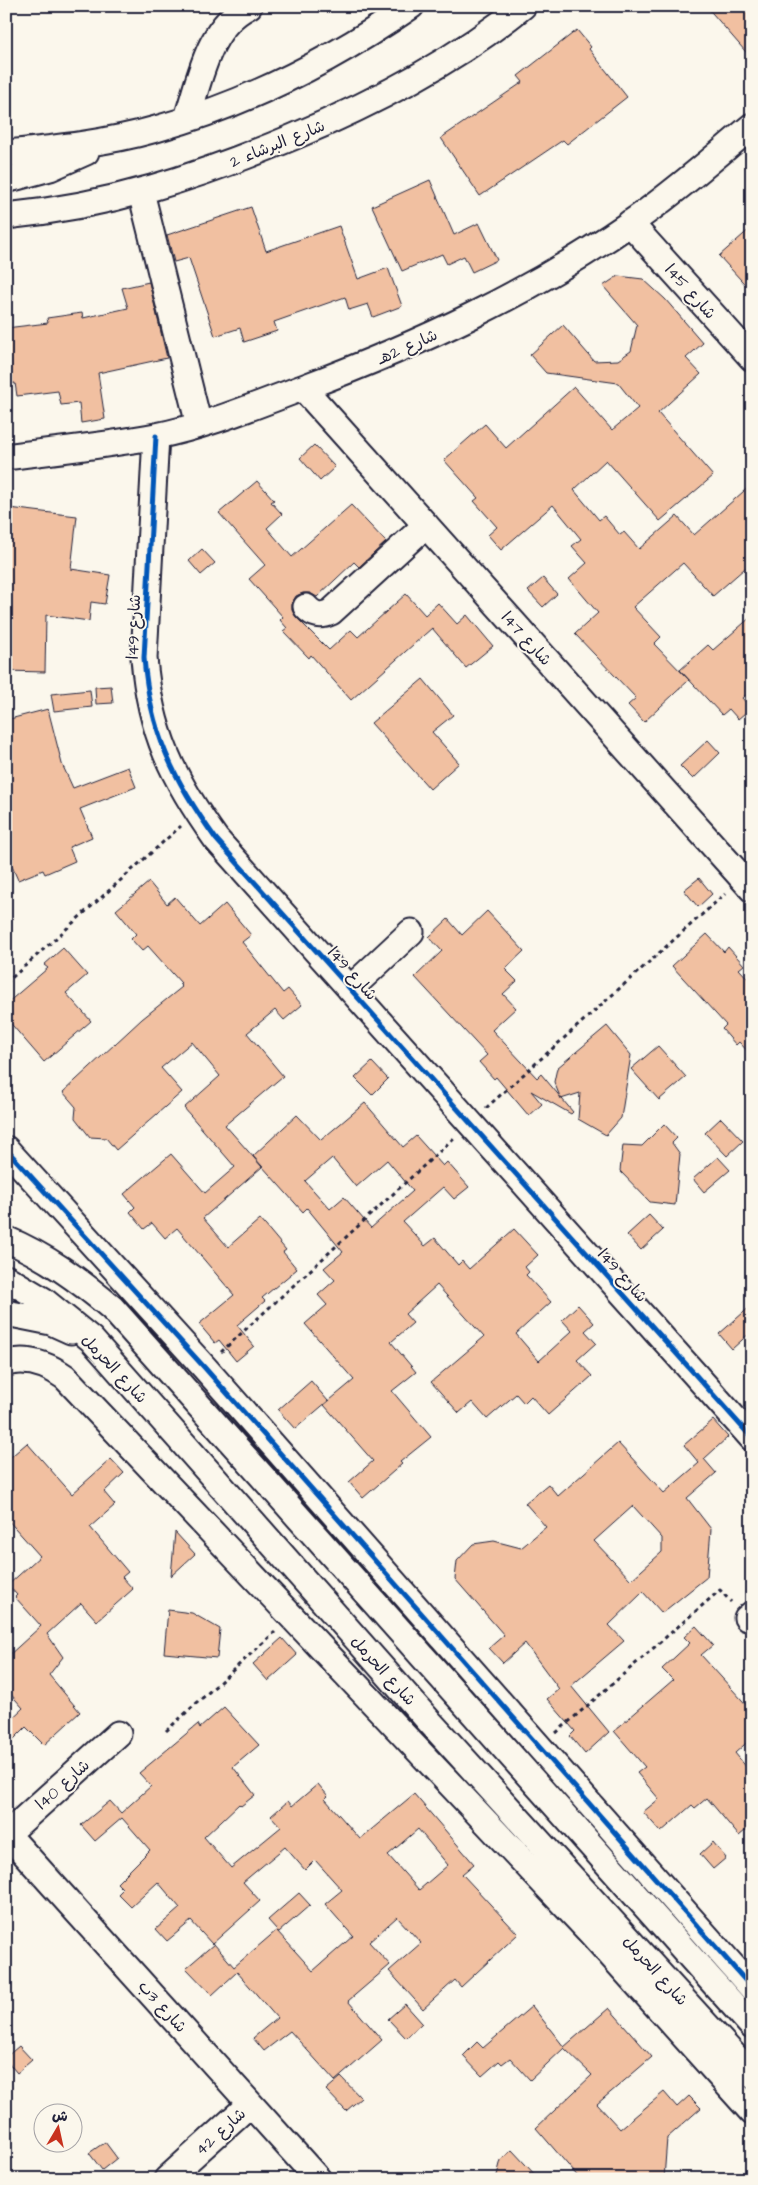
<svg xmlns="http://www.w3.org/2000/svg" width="758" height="2185" font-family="'Architects Daughter','Playpen Sans Arabic',sans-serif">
  <rect width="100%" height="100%" fill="#fbf7ec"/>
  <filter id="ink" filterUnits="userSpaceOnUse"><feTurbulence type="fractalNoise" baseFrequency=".02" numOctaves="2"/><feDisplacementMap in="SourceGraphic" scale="10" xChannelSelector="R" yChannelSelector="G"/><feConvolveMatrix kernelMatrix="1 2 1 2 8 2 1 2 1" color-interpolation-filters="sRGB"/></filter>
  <g filter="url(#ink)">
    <!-- building -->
    <path fill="#f1c0a1" stroke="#22223b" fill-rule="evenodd" d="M 706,6 L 752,6 L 752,59 Z
      M 577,30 L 591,47 L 589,49 L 627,97 L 567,144 L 563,140 L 480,196 L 441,138 L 523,82 L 518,76 Z
      M 430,180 L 454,235 L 479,223 L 497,260 L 472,272 L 464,256 L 447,264 L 442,254 L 402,271 L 372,206 Z
      M 251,207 L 266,251 L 339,226 L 358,279 L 388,268 L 402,306 L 373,317 L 368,304 L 349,310 L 345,297 L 274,322 L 277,331 L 244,342 L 240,328 L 215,336 L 189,258 L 174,262 L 167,235 Z
      M 752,227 L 752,292 L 719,256 Z
      M 618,276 L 643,279 L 665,299 L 703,343 L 686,358 L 701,374 L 658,413 L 713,476 L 660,521 L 606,460 L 574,490 L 599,520 L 604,516 L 620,535 L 624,532 L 639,549 L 677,516 L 694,535 L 752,484 L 752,562 L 713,596 L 683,563 L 633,607 L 661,637 L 654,644 L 689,680 L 644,722 L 628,705 L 636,698 L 575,634 L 598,613 L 569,579 L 587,563 L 572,546 L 581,539 L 553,505 L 501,550 L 488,535 L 497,527 L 474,501 L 478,498 L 444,460 L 485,424 L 506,448 L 574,387 L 612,430 L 638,408 L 618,383 L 546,373 L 530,355 L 563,325 L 594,361 L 618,360 L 631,351 L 637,325 L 603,286 Z
      M 149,282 L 167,358 L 98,373 L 105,419 L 81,423 L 79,403 L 61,405 L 58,391 L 17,396 L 15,383 L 6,384 L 6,328 L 48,323 L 47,318 L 82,313 L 83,318 L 128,308 L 122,288 Z
      M 314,445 L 335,467 L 320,481 L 300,458 Z
      M 257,481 L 274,500 L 271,502 L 282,514 L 267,528 L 292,557 L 351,505 L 386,542 L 359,567 L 354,562 L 317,597 L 310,593 L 303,593 L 296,596 L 292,603 L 292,610 L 296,617 L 329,650 L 351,630 L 358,637 L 406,594 L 425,615 L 438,603 L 457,624 L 467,615 L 493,646 L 466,668 L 432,628 L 351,700 L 311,655 L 309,658 L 283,631 L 287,628 L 280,620 L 283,617 L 249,579 L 265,565 L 219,513 Z
      M 9,508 L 77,516 L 71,569 L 110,575 L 105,604 L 91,602 L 89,621 L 46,615 L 45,672 L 6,671 L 6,527 Z
      M 202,549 L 215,563 L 201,575 L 189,561 Z
      M 543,578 L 557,594 L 543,607 L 528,591 Z
      M 752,616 L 752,690 L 742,698 L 751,708 L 738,719 L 729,709 L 722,715 L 680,670 L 708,645 L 713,650 Z
      M 423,679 L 453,715 L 432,732 L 459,763 L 430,789 L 371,723 Z
      M 111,686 L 113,703 L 96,704 L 95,687 Z
      M 90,690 L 92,707 L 54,711 L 51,694 Z
      M 48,709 L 62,764 L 73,788 L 128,767 L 136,787 L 80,809 L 92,837 L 69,847 L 75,861 L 45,874 L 43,870 L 18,880 L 6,853 L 6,720 Z
      M 708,740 L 720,753 L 693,779 L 680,766 Z
      M 699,878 L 712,894 L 698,907 L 684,890 Z
      M 149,882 L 167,904 L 175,897 L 200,926 L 225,904 L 251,935 L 242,942 L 283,993 L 288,989 L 302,1005 L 284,1020 L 275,1010 L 247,1033 L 283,1076 L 225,1125 L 262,1167 L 203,1218 L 228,1247 L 260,1219 L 286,1250 L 283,1252 L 297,1269 L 262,1298 L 265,1301 L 237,1325 L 254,1346 L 236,1361 L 219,1340 L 215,1343 L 199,1324 L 234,1295 L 177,1228 L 165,1238 L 152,1223 L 144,1229 L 130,1212 L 135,1207 L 124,1194 L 171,1154 L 205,1193 L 235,1167 L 184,1108 L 220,1076 L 192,1042 L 161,1068 L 182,1092 L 116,1150 L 106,1138 L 90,1137 L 75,1118 L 76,1107 L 63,1092 L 142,1019 L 182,987 L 179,984 L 181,983 L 148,946 L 142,951 L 131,939 L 136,934 L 116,910 Z
      M 487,911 L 524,951 L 505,969 L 517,981 L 503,994 L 516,1008 L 492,1030 L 537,1078 L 541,1074 L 573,1112 L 571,1114 L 531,1091 L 542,1104 L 529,1116 L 496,1077 L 494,1079 L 479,1062 L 487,1055 L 415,977 L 442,951 L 429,937 L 448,919 L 462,935 Z
      M 707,934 L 724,952 L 728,947 L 744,965 L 739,969 L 752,983 L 752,1056 L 739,1042 L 736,1045 L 722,1029 L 726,1025 L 672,966 Z
      M 63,948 L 87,975 L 66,993 L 91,1021 L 44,1062 L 6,1018 L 6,1004 L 48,968 L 44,965 Z
      M 607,1026 L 631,1055 L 621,1118 L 606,1135 L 578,1119 L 580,1093 L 561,1099 L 554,1082 L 557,1068 Z
      M 658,1046 L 686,1077 L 659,1100 L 631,1069 Z
      M 372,1062 L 388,1079 L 372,1095 L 355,1078 Z
      M 365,1103 L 403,1147 L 416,1136 L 443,1166 L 447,1162 L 469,1187 L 454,1199 L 443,1187 L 403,1222 L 425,1246 L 435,1238 L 458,1265 L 462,1261 L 469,1269 L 514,1229 L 538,1255 L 525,1267 L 529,1272 L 526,1275 L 551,1302 L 516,1334 L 539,1361 L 572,1331 L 562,1320 L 578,1305 L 594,1323 L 585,1331 L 596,1343 L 577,1360 L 592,1376 L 548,1415 L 531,1396 L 524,1403 L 516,1394 L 487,1419 L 472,1402 L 459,1413 L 431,1382 L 484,1337 L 437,1285 L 405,1314 L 413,1323 L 391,1342 L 416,1372 L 392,1391 L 431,1437 L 400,1462 L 402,1464 L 363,1498 L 349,1482 L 373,1461 L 324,1405 L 354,1380 L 305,1324 L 327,1305 L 318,1295 L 335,1280 L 324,1268 L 343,1252 L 307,1208 L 303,1212 L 253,1156 L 297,1115 L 321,1140 ZM 332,1158 L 356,1187 L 387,1160 L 413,1191 L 371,1228 L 344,1197 L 330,1209 L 305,1181 Z
      M 721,1118 L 743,1141 L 727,1156 L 705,1133 Z
      M 664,1124 L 677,1138 L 672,1143 L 680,1154 L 675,1205 L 650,1202 L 620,1171 L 623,1145 L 642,1146 Z
      M 718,1157 L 730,1170 L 704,1192 L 693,1179 Z
      M 649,1215 L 663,1230 L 641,1250 L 627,1235 Z
      M 752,1305 L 752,1331 L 732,1349 L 719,1334 Z
      M 311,1381 L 328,1401 L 295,1429 L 278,1410 Z
      M 713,1420 L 728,1437 L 704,1459 L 716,1473 L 687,1498 L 711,1529 L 707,1577 L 662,1613 L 643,1592 L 609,1625 L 624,1641 L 571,1686 L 609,1732 L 585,1754 L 570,1736 L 575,1731 L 547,1699 L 559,1689 L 525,1643 L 503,1663 L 489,1648 L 504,1635 L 455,1579 L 457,1561 L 473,1544 L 494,1541 L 521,1548 L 546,1527 L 525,1503 L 548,1484 L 558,1496 L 618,1443 L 664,1493 L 699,1463 L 684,1445 ZM 633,1506 L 662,1538 L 662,1552 L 631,1580 L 594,1541 Z
      M 27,1443 L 72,1494 L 111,1459 L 124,1473 L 104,1492 L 115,1505 L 90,1527 L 128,1572 L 122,1577 L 133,1589 L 97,1621 L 81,1603 L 47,1634 L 63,1657 L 49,1675 L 80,1712 L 44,1745 L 26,1727 L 6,1747 L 6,1724 L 23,1708 L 7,1690 L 8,1656 L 41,1626 L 15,1597 L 17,1595 L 8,1585 L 40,1556 L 6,1518 L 6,1461 Z
      M 175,1532 L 195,1554 L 171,1576 Z
      M 168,1610 L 192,1613 L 220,1629 L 217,1658 L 164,1653 Z
      M 696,1626 L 713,1645 L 701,1655 L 752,1711 L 752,1738 L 735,1753 L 752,1774 L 752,1825 L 739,1836 L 707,1798 L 695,1808 L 692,1805 L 661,1832 L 643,1812 L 659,1799 L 637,1773 L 645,1767 L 614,1731 L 673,1680 L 662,1669 L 690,1643 L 684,1637 Z
      M 282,1638 L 297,1655 L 268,1681 L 253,1664 Z
      M 224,1707 L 259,1745 L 233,1767 L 255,1795 L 241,1806 L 239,1804 L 204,1837 L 231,1868 L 281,1827 L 271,1816 L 288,1801 L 292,1806 L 318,1784 L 328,1796 L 325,1799 L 360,1839 L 414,1794 L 474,1864 L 462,1874 L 518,1934 L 461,1987 L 455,1980 L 423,2009 L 389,1971 L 421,1943 L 397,1917 L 369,1942 L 390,1965 L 348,2001 L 382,2040 L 335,2081 L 290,2031 L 264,2051 L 253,2038 L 277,2018 L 237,1972 L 212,1995 L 186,1968 L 214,1944 L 234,1967 L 277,1930 L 268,1920 L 299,1893 L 310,1905 L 279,1932 L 277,1931 L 313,1971 L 353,1936 L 325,1904 L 342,1890 L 315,1860 L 305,1870 L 285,1847 L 243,1882 L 260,1901 L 212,1944 L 191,1921 L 167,1941 L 156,1929 L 180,1908 L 158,1882 L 131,1907 L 118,1894 L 123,1889 L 117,1883 L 150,1850 L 122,1818 L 95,1841 L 81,1825 L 110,1801 L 121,1813 L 151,1786 L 139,1773 L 198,1724 L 200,1728 ZM 418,1829 L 448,1865 L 419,1890 L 388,1855 Z
      M 713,1842 L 726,1858 L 713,1869 L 700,1854 Z
      M 405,2004 L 422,2023 L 406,2038 L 388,2019 Z
      M 532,2006 L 564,2047 L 609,2008 L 652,2057 L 597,2104 L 620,2129 L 664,2092 L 677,2107 L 689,2096 L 701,2108 L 667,2138 L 664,2179 L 580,2179 L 536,2128 L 592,2075 L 564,2048 L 530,2080 L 510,2058 L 502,2064 L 499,2061 L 482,2076 L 463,2056 L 477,2042 L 483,2048 Z
      M 19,2046 L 32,2060 L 17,2073 L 6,2060 L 6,2057 Z
      M 341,2077 L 361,2098 L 346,2111 L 326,2090 Z
      M 105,2142 L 117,2158 L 102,2170 L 89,2153 Z
      M 512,2150 L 539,2179 L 496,2179 L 501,2160 Z"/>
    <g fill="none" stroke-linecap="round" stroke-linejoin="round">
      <!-- minor casing -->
      <g stroke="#22223b" stroke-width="29">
        <path id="minor" d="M 187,118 C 200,79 208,26 249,6
          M 6,153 C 56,148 107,143 156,129 C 246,104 334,59 411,6
          M 6,180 L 50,168 L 86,152
          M 141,192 L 199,425
          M 6,216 C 109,206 198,177 293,137 C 374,103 454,62 523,6
          M 630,223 L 752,358
          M 303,388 L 752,889
          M 156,436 L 144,658 C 150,732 173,779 216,839 L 752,1438
          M 13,456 C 60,450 109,445 156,436 C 207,426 256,405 305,387 C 419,344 528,294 629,224 C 672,195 712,159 752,126
          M 306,607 C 313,615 321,617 331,612 L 426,525
          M 350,989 L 411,932
          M 6,1149 L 204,1367 L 752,1988
          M 6,1239 C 46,1256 79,1280 112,1308 L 752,2026
          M 6,1278 L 43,1300 L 91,1339 L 429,1721 L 752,2075
          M 6,1313 L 51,1322 L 71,1331
          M 6,1363 C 28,1357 47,1364 65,1377 L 590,1932 L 752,2112
          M 747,1618 L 752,1614
          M 7,1834 L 318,2179
          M 6,1835 L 118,1734
          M 167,2179 L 250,2104"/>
      </g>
      <!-- path -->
      <path stroke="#22223b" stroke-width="3" stroke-dasharray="4 4" stroke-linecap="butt" d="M 6,983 L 181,826
        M 486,1108 L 725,894
        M 221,1352 L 454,1138
        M 166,1731 L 275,1632
        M 556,1733 L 720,1590 L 731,1602"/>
      <!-- minor -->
      <use href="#minor" stroke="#fbf7ec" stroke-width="25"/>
      <!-- cycleway casing -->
      <g stroke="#fbf7ec" stroke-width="8">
        <path id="cycleway" d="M 156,436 L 144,658 C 150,732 173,779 216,839 L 752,1438
          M 6,1149 L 204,1367 L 752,1988"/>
      </g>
      <!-- cycleway -->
      <use href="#cycleway" stroke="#0057b8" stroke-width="5"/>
    </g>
  </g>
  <g text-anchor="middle" stroke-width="4" stroke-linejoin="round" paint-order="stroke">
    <!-- street labels -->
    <g font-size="16" fill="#22223b" stroke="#fbf7ec">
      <text transform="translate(277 143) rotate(-22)" y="6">شارع البرشاء 2</text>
      <text transform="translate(691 291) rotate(48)" y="6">شارع 45ا</text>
      <text transform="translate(407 346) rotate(-24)" y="6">شارع 2هـ</text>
      <text transform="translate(133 627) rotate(-88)" y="6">شارع 49ا</text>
      <text transform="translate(527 638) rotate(48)" y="6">شارع 47ا</text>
      <text transform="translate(353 973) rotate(48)" y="6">شارع 49ا</text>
      <text transform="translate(623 1275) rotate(48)" y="6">شارع 49ا</text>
      <text transform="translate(115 1368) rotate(47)" y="6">شارع الحرمل</text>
      <text transform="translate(384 1670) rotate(48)" y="6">شارع الحرمل</text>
      <text transform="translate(62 1784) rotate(-42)" y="6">شارع 40ا</text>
      <text transform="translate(656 1970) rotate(48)" y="6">شارع الحرمل</text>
      <text transform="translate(163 2006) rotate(48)" y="6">شارع 3ب</text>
      <text transform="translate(220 2131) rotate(-42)" y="6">شارع 42</text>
    </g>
  </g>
  <!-- margin -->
  <rect width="758" height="2185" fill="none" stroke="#fbf7ec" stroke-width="25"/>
  <rect x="12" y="12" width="733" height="2160" fill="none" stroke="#22223b" stroke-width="2" filter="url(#ink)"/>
  <!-- north arrow -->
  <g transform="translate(58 2128) rotate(9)"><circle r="24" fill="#fbf7ec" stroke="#a4a2a5"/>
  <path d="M0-4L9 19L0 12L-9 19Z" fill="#c8321e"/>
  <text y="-8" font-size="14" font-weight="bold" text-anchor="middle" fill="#22223b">ش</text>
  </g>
</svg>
